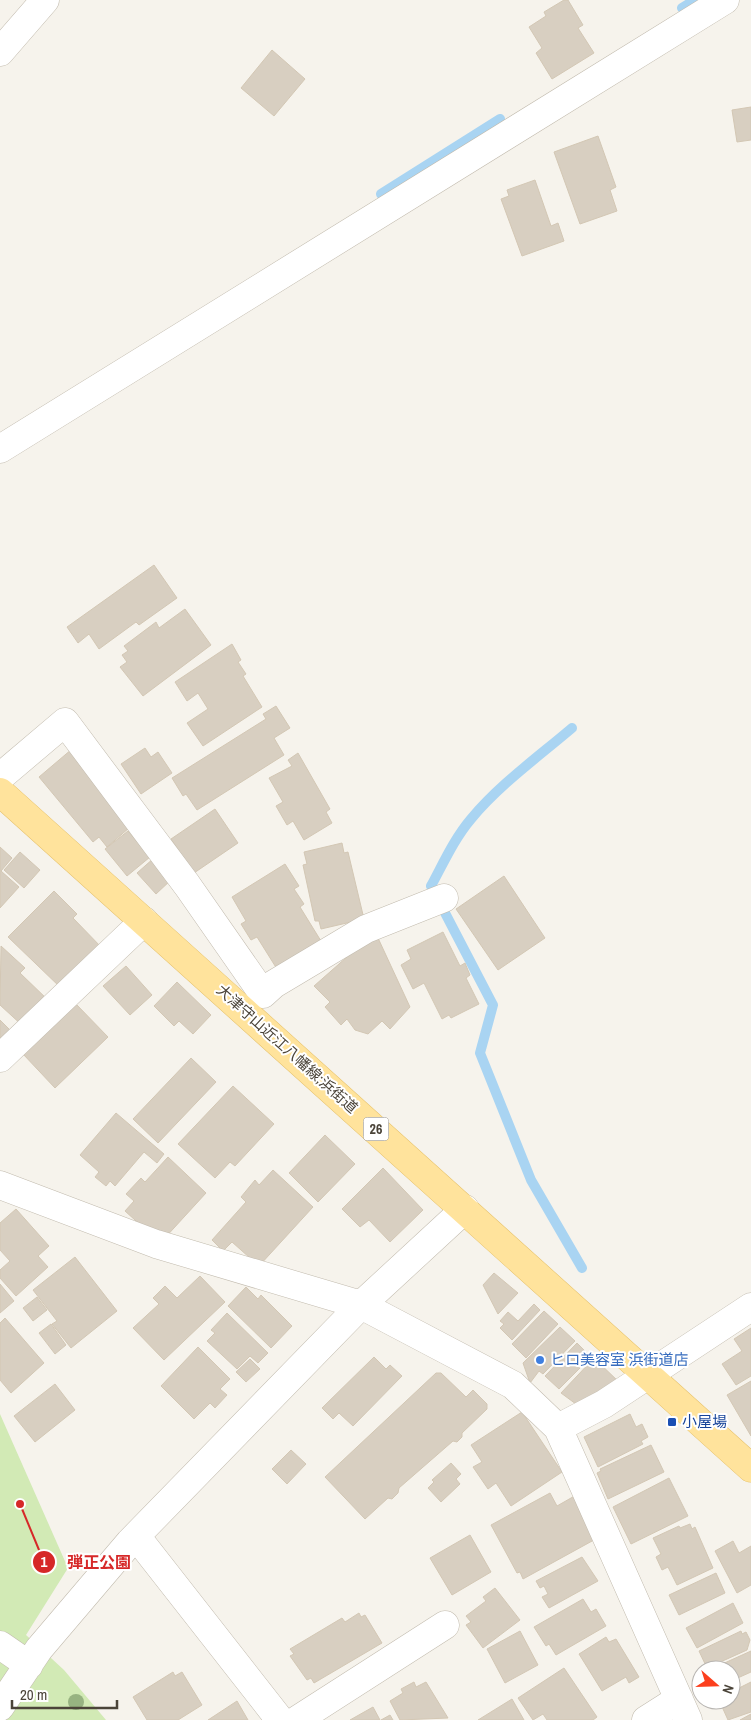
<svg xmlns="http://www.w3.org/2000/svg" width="751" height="1720" font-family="'Archivo Narrow','Noto Sans JP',sans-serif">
  <rect width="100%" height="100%" fill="#f6f3ec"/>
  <!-- green -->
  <path fill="#d2eab5" d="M 0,1414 L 68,1568 L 26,1635 L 64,1670 L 106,1720 L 0,1720 Z"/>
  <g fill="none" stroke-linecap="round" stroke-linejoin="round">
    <!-- stream -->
    <path stroke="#a9d4f2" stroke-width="10" d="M 682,8 L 695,0
      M 381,194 L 500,119
      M 572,728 C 538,757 499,785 471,819 C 454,839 443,864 431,886 L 493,1005 L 480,1053 L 531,1180 L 582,1268"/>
  </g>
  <!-- building -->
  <path fill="#d8cfc1" stroke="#d3c7b4" d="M 564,0 L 568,0 L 583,25 L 578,28 L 594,53 L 552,79 L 536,53 L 542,48 L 529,27 L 546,16 L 544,12 Z
    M 272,50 L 305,79 L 274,116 L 241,88 Z
    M 751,107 L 751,140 L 737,142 L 732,110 Z
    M 598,136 L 616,187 L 610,190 L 617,211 L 580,224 L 554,152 Z
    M 535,180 L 551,226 L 558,223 L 564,241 L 522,256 L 501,199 L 509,196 L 507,190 Z
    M 154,565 L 177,598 L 139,625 L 136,622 L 99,649 L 89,634 L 78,643 L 67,627 Z
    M 185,609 L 211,645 L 143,696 L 120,667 L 127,662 L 122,655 L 128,651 L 124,646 L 156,622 L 159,628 Z
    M 232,644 L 241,660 L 238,662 L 246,674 L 243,676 L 262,707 L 203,746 L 187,723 L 208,709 L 198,693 L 187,701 L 175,682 Z
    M 276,706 L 290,728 L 274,738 L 284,755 L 197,810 L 186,794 L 183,796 L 172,778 L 266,719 L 263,714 Z
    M 145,748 L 151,757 L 158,752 L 172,773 L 141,794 L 121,764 Z
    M 72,749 L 129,828 L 107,847 L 99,837 L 93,842 L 39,777 Z
    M 298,753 L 330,809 L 326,812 L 332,823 L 304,840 L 293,821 L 287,825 L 276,806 L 283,802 L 269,778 L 292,766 L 288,760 Z
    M 215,809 L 238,843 L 194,873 L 171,839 Z
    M 128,831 L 150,857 L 127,876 L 105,849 Z
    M 342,843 L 344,853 L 348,852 L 364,919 L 321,929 L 319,921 L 315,921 L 303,865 L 307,864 L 304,852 Z
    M 0,847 L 12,858 L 1,871 L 19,887 L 0,908 Z
    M 20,852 L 40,870 L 24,888 L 4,870 Z
    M 154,858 L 172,879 L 156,894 L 137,873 Z
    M 285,864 L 299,886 L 294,889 L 304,904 L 300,907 L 321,941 L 277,969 L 257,937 L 251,940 L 241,924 L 246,921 L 232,897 Z
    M 504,876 L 545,938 L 498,970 L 456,909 Z
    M 54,891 L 77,914 L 73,918 L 103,949 L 62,989 L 8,937 Z
    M 443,932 L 460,966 L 465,963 L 470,975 L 466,978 L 479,1004 L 451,1018 L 449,1015 L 442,1019 L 424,983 L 413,989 L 401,965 L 411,959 L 407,950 Z
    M 378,938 L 410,1007 L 390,1029 L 382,1021 L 368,1034 L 355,1030 L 347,1019 L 341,1025 L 325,1007 L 330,1002 L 314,986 L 356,949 Z
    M 1,946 L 25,968 L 20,973 L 49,1001 L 24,1027 L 0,1005 Z
    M 126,966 L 152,995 L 130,1015 L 103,986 Z
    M 177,982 L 211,1015 L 193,1034 L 179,1021 L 174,1026 L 154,1006 Z
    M 76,1004 L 108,1037 L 55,1088 L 23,1054 Z
    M 0,1020 L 11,1031 L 0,1042 Z
    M 191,1058 L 216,1082 L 158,1143 L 133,1119 Z
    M 233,1086 L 274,1124 L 235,1166 L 230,1162 L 215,1178 L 178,1144 Z
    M 116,1113 L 164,1154 L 157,1163 L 144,1152 L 115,1186 L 110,1181 L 106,1186 L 95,1177 L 99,1172 L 80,1155 Z
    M 325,1135 L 355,1164 L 318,1202 L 289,1173 Z
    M 168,1157 L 206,1193 L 163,1240 L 146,1230 L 125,1211 L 134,1201 L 126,1194 L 141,1178 L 145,1182 Z
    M 383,1168 L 423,1210 L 390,1242 L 369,1220 L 360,1227 L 342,1209 Z
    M 273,1170 L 313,1207 L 259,1266 L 232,1242 L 223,1251 L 212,1240 L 246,1202 L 241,1197 L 255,1180 L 259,1185 Z
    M 16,1209 L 49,1246 L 38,1256 L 48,1267 L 16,1296 L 0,1278 L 0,1270 L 10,1261 L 0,1250 L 0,1223 Z
    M 75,1257 L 117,1311 L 71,1348 L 52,1324 L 57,1321 L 33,1290 Z
    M 494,1273 L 518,1293 L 498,1314 L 483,1285 Z
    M 200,1276 L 225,1302 L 164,1360 L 133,1328 L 159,1304 L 153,1298 L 165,1286 L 177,1298 Z
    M 0,1284 L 14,1301 L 0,1313 Z
    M 246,1287 L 258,1299 L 261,1295 L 292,1326 L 271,1348 L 228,1306 Z
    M 37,1297 L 47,1310 L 33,1321 L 23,1308 Z
    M 534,1304 L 540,1310 L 512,1340 L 500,1328 L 504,1324 L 500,1321 L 508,1312 L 518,1321 Z
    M 544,1311 L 558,1324 L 526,1358 L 512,1344 Z
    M 227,1313 L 268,1353 L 258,1363 L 250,1356 L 237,1369 L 207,1341 L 215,1333 L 211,1330 Z
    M 5,1318 L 44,1363 L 11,1393 L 0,1380 L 0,1323 Z
    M 51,1324 L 66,1345 L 55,1354 L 39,1333 Z
    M 560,1327 L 575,1341 L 543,1374 L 539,1371 L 530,1383 L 523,1363 Z
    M 751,1328 L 751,1376 L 736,1385 L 722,1364 L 742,1351 L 734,1339 Z
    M 577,1343 L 591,1357 L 559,1389 L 545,1376 Z
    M 198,1347 L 230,1379 L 220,1389 L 227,1395 L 215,1408 L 210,1403 L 194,1419 L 161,1386 Z
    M 374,1357 L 386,1369 L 390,1365 L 402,1376 L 353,1426 L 339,1413 L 333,1419 L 322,1408 Z
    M 594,1358 L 620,1383 L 580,1407 L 561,1393 Z
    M 250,1359 L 260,1369 L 246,1382 L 236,1372 Z
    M 436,1373 L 441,1373 L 466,1397 L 473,1390 L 487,1404 L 487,1409 L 462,1433 L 462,1437 L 457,1442 L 453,1441 L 399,1488 L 398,1493 L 392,1499 L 388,1498 L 365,1519 L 325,1477 Z
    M 751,1381 L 751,1436 L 727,1395 Z
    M 55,1384 L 75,1410 L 35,1442 L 14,1416 Z
    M 522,1412 L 562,1472 L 511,1506 L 496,1483 L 488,1489 L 473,1467 L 482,1462 L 471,1445 Z
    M 630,1414 L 636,1427 L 642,1424 L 648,1437 L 641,1441 L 643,1444 L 598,1467 L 584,1437 Z
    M 651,1445 L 664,1472 L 608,1499 L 597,1473 L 601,1471 L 600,1469 Z
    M 291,1450 L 306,1464 L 287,1484 L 272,1469 Z
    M 451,1463 L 461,1474 L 456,1479 L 460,1484 L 441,1502 L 428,1488 L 434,1482 L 432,1480 Z
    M 669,1478 L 688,1516 L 631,1544 L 613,1507 Z
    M 550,1493 L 557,1506 L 578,1494 L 603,1535 L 523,1579 L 520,1572 L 517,1573 L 491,1525 Z
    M 690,1524 L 692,1529 L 695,1527 L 713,1568 L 677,1585 L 668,1567 L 662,1570 L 656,1557 L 661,1554 L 653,1538 L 679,1526 L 680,1528 Z
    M 470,1535 L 491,1572 L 452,1595 L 430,1558 Z
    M 733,1541 L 739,1553 L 751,1546 L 751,1585 L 737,1593 L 715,1551 Z
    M 582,1557 L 598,1581 L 549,1608 L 542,1597 L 548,1594 L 544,1586 L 540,1588 L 536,1581 Z
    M 716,1573 L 725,1593 L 679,1615 L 669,1595 Z
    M 495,1588 L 520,1620 L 483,1648 L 466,1625 L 471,1622 L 466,1616 L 486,1601 L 483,1597 Z
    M 583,1599 L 591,1612 L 596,1609 L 606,1626 L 556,1655 L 549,1644 L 546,1646 L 534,1627 Z
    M 733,1603 L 743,1623 L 697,1648 L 686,1628 Z
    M 359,1613 L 361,1617 L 365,1615 L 382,1643 L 314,1683 L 311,1678 L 307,1680 L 290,1656 L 294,1654 L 290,1649 L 342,1618 L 345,1622 Z
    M 520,1631 L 538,1665 L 505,1683 L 487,1649 Z
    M 741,1631 L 742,1634 L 746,1632 L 750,1640 L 747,1650 L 707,1668 L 699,1651 Z
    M 606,1637 L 609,1642 L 616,1639 L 639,1677 L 629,1683 L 626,1677 L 602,1691 L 579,1654 Z
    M 751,1651 L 751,1672 L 731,1681 L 731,1670 L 709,1670 Z
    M 564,1668 L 597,1717 L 593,1720 L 547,1720 L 543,1714 L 533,1720 L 518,1698 Z
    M 173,1672 L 175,1676 L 182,1672 L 202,1705 L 178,1720 L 147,1720 L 133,1697 Z
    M 414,1682 L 416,1687 L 426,1682 L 448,1718 L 400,1720 L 390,1701 L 403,1693 L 401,1689 Z
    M 751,1682 L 751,1712 L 728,1720 L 719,1700 L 731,1700 L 731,1692 Z
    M 512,1699 L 524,1720 L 478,1720 Z
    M 237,1701 L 248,1720 L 208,1720 Z
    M 373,1707 L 380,1720 L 350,1720 Z
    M 751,1714 L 751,1720 L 740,1720 Z
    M 390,1715 L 393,1720 L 381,1720 Z"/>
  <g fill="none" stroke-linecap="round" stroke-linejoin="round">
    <!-- minor casing -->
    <g stroke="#c2bbae" stroke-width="29">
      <path id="minor" d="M 0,52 L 45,0
        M 0,449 L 725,0
        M 0,777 L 65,722 L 187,885 L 263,994 L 274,984 L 366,929 L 444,898
        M 0,1058 L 144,921
        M 0,1185 L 156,1244 L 361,1305 L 513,1385 L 558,1428 L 688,1720
        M 558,1428 L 604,1404 L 751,1307
        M 136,1536 L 280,1720
        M 0,1645 L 29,1665
        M 0,1707 L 39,1649 L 130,1542 L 361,1305 L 465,1209
        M 297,1720 L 445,1625
        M 646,1720 L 679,1699"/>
    </g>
    <!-- major casing -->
    <g stroke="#e6c16a" stroke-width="29">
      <path id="major" d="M 0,792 L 751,1468"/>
    </g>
    <!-- minor -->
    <use href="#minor" stroke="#fff" stroke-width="28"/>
    <!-- major -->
    <use href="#major" stroke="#ffe39c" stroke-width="28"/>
  </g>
  <!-- trees -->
  <circle fill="#97b381" cx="76" cy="1702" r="8"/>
  <!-- markers -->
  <circle fill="#3f7fe0" stroke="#fff" stroke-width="2" cx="540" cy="1360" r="5"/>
  <rect fill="#1a4fb4" stroke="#fff" stroke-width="2" x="667" y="1417" width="10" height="10" rx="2.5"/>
  <g text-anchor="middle" stroke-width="4" stroke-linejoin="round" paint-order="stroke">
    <!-- shield labels -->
    <rect fill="#fff" stroke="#817c74" stroke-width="1" x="363.5" y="1117.5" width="25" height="23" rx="4"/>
    <g font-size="14" font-weight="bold" fill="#4b4439">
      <text x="376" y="1134">26</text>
    </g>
    <!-- street labels -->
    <g font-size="15" fill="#4b4439" stroke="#fff">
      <text transform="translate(287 1049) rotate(42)" y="5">大津守山近江八幡線;浜街道</text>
    </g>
    <!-- shop labels -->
    <g font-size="15" fill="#366cbe" stroke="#fff" text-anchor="start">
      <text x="550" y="1365">ヒロ美容室 浜街道店</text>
    </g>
    <!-- transit labels -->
    <g font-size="15" fill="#164399" stroke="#fff" text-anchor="start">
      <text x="682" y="1427">小屋場</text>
    </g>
  </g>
  <!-- callouts -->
  <path fill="none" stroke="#d62828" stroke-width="2" d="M20 1504L44 1562"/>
  <g fill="#d62828" stroke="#fff" stroke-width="2">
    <circle cx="20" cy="1504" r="5"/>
    <circle cx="44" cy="1562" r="12"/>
  </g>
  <g font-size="15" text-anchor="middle" font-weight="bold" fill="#fff">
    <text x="44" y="1567">1</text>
  </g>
  <g font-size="16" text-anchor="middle" font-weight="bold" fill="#d62828" stroke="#fff" stroke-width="4" stroke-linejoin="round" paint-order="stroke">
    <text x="99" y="1568">弾正公園</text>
  </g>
  <!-- north arrow -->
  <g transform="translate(716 1685) rotate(110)"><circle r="24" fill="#ffffff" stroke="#b7b4b0"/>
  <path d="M0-4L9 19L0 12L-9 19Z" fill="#fc3f1d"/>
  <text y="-8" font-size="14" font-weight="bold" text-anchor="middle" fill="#4b4439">N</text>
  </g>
  <!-- scale -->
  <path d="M12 1700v8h105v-8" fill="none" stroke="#4b4439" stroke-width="2.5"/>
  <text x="20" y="1700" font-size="15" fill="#4b4439" stroke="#ffffff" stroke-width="4" paint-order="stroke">20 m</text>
</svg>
